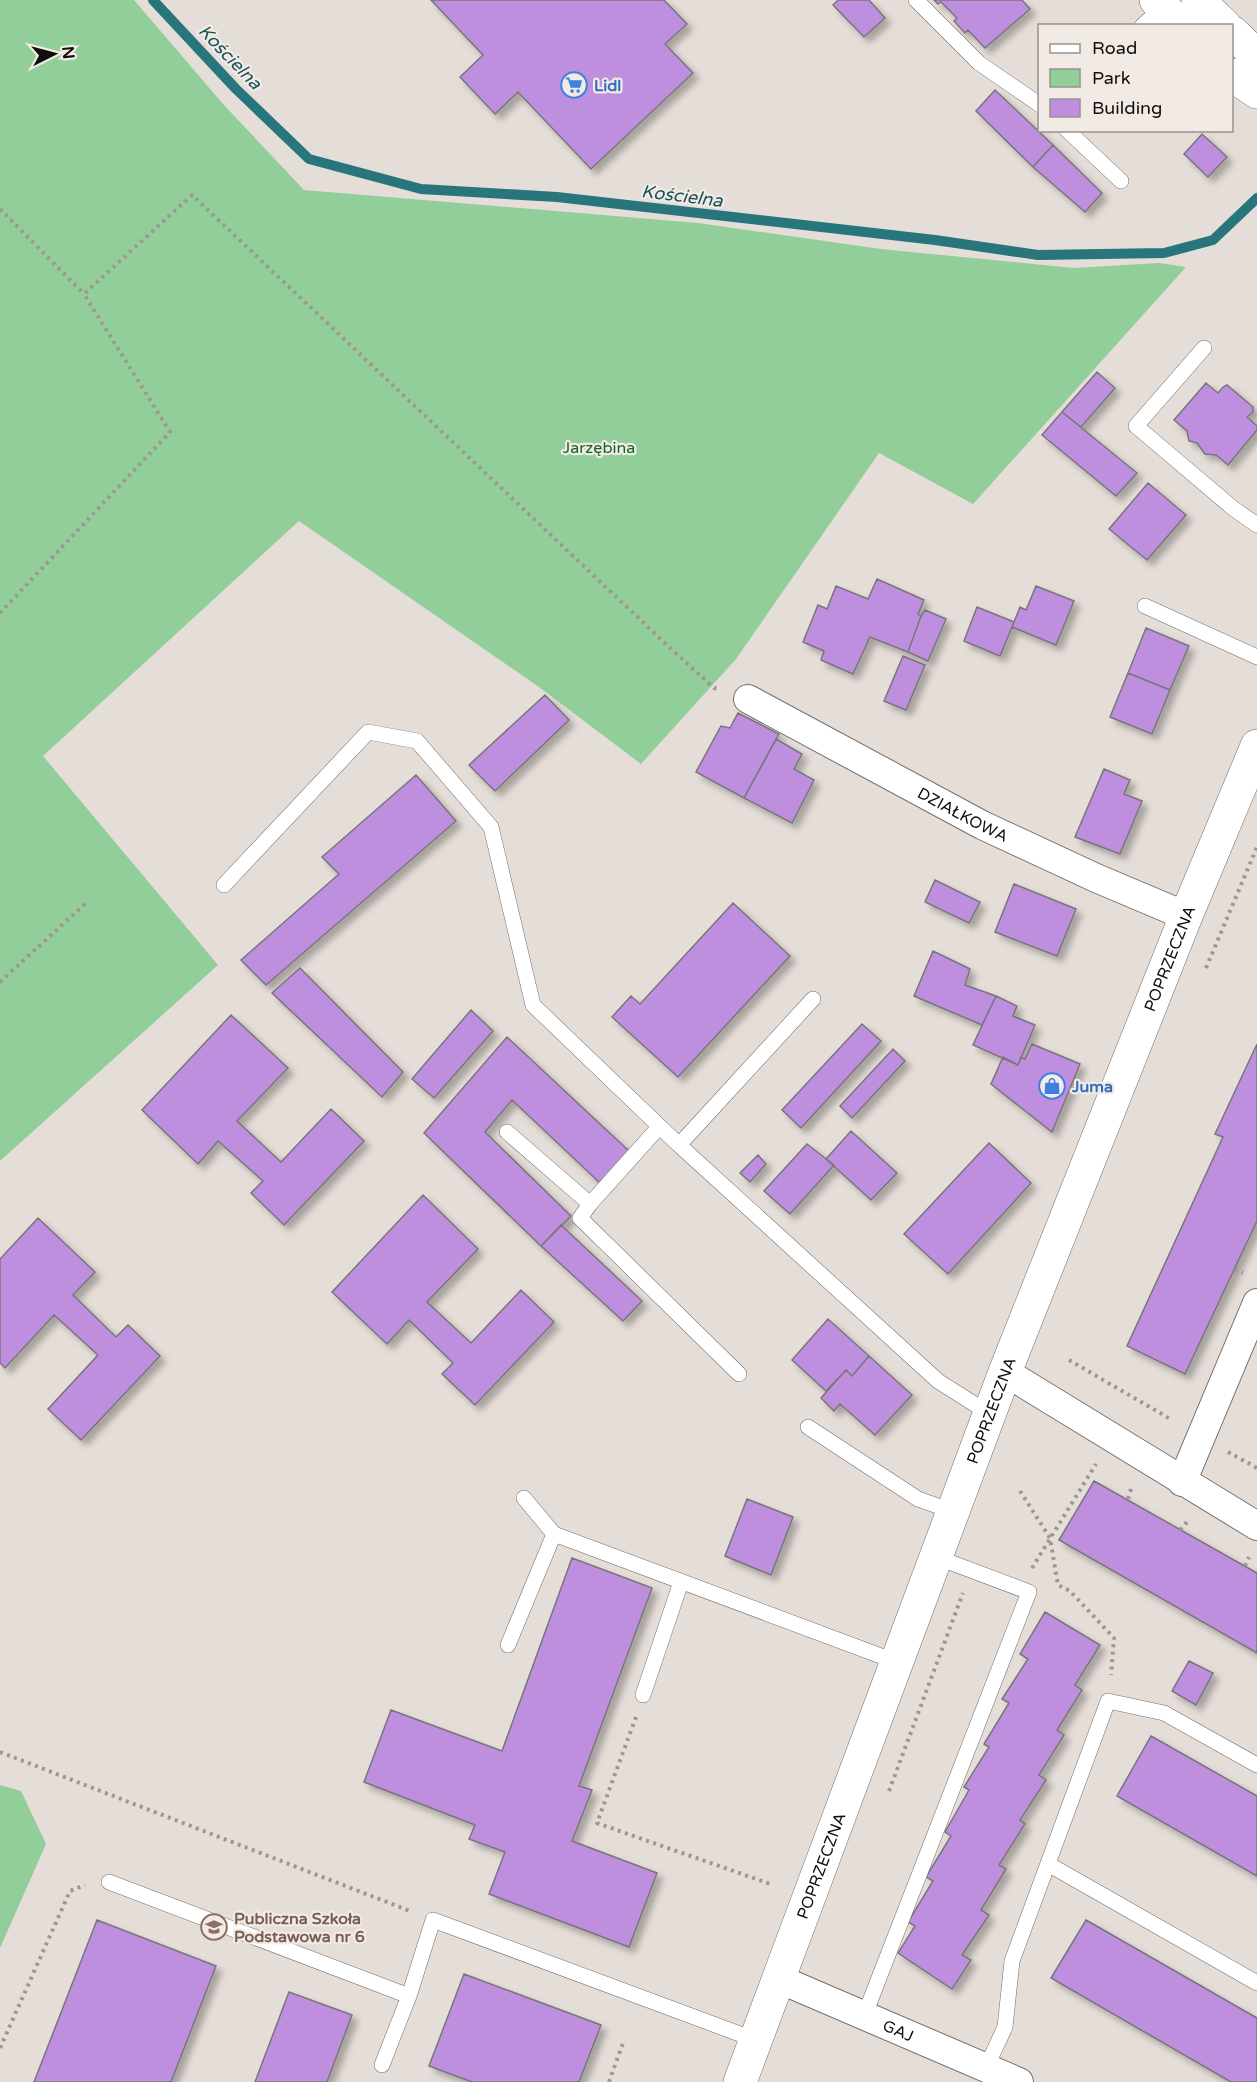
<svg xmlns="http://www.w3.org/2000/svg" width="1257" height="2082" font-family="'Varela Round',sans-serif">
  <defs>
    <filter id="shadow"><feDropShadow dx="5.5" dy="5.5" stdDeviation="3" flood-color="#0004"/></filter>
  </defs>
  <rect width="100%" height="100%" fill="#e5ddd8"/>
  <!-- green -->
  <path fill="#92ce99" d="M 0,0 L 134,0 L 223,104 L 304,190 L 698,223 L 881,249 L 1073,268 L 1160,263 L 1186,267 L 973,504 L 879,453 L 736,659 L 641,764 L 539,687 L 299,521 L 43,756 L 218,965 L 0,1161 Z
    M 0,1785 L 21,1791 L 46,1844 L 0,1948 Z"/>
  <g fill="none" stroke-linecap="round" stroke-linejoin="round">
    <!-- stream -->
    <path stroke="#28767c" stroke-width="10" d="M 153,0 L 236,89 L 309,159 L 421,189 L 557,197 L 935,240 L 1038,255 L 1164,253 L 1213,240 L 1257,198"/>
  </g>
  <!-- building -->
  <path fill="#be8fde" stroke="#78757b" stroke-width="1.5" filter="url(#shadow)" d="M 431,0 L 664,0 L 687,24 L 665,44 L 693,73 L 591,169 L 518,92 L 495,114 L 460,77 L 483,55 Z
    M 838,0 L 869,0 L 885,18 L 864,37 L 833,5 Z
    M 934,0 L 1022,0 L 1030,9 L 985,48 L 968,30 L 965,33 L 954,21 L 957,18 L 941,2 L 938,4 Z
    M 995,90 L 1053,145 L 1033,167 L 976,111 Z
    M 1202,134 L 1227,157 L 1208,177 L 1184,154 Z
    M 1053,145 L 1102,193 L 1085,212 L 1033,167 Z
    M 1097,372 L 1115,388 L 1081,427 L 1062,412 Z
    M 1206,383 L 1218,393 L 1223,387 L 1227,385 L 1253,407 L 1253,412 L 1247,417 L 1257,426 L 1257,430 L 1228,465 L 1216,455 L 1205,454 L 1197,443 L 1189,441 L 1187,431 L 1174,420 Z
    M 1062,412 L 1137,473 L 1116,496 L 1042,435 Z
    M 1148,483 L 1186,515 L 1147,560 L 1109,529 Z
    M 877,579 L 924,600 L 918,614 L 921,616 L 908,652 L 870,637 L 853,674 L 821,660 L 824,651 L 803,642 L 818,605 L 827,609 L 836,586 L 868,599 Z
    M 1036,586 L 1074,601 L 1056,645 L 1012,627 L 1020,607 L 1026,610 Z
    M 977,607 L 1014,622 L 1000,656 L 964,641 Z
    M 925,610 L 946,619 L 928,661 L 908,652 L 921,616 Z
    M 1146,628 L 1189,646 L 1170,690 L 1128,673 Z
    M 903,656 L 925,665 L 906,710 L 884,701 Z
    M 1128,673 L 1170,690 L 1152,734 L 1110,717 Z
    M 545,695 L 569,720 L 495,791 L 469,765 Z
    M 738,713 L 779,734 L 744,798 L 696,772 L 721,726 L 730,728 Z
    M 776,739 L 802,754 L 794,769 L 814,780 L 792,823 L 744,798 Z
    M 1104,769 L 1130,780 L 1124,794 L 1142,801 L 1120,854 L 1075,837 Z
    M 416,775 L 456,821 L 266,985 L 241,960 L 339,874 L 322,857 Z
    M 935,880 L 980,902 L 969,923 L 925,902 Z
    M 1014,884 L 1076,909 L 1057,956 L 995,932 Z
    M 733,903 L 790,956 L 678,1077 L 612,1017 L 631,996 L 640,1004 Z
    M 933,951 L 970,969 L 965,985 L 996,996 L 982,1025 L 914,996 Z
    M 300,968 L 403,1072 L 382,1097 L 272,993 Z
    M 996,996 L 1017,1006 L 1013,1016 L 1035,1025 L 1018,1065 L 973,1045 Z
    M 471,1010 L 493,1031 L 434,1098 L 412,1079 Z
    M 231,1015 L 288,1068 L 237,1121 L 281,1162 L 331,1109 L 364,1141 L 284,1225 L 251,1193 L 263,1181 L 218,1141 L 198,1164 L 142,1110 Z
    M 862,1024 L 881,1041 L 801,1128 L 782,1110 Z
    M 507,1037 L 629,1151 L 601,1184 L 512,1100 L 485,1132 L 571,1216 L 541,1246 L 424,1133 Z
    M 1032,1044 L 1080,1064 L 1052,1132 L 991,1084 L 1003,1057 L 1018,1065 L 1021,1057 L 1025,1059 Z
    M 1257,1044 L 1257,1221 L 1185,1374 L 1127,1346 L 1223,1137 L 1215,1134 Z
    M 893,1049 L 905,1061 L 852,1118 L 840,1106 Z
    M 851,1131 L 897,1173 L 871,1200 L 826,1159 Z
    M 989,1143 L 1031,1183 L 948,1274 L 904,1234 Z
    M 807,1144 L 834,1165 L 790,1214 L 764,1191 Z
    M 758,1155 L 766,1164 L 750,1182 L 740,1173 Z
    M 423,1195 L 478,1249 L 427,1302 L 471,1343 L 521,1290 L 554,1322 L 475,1405 L 442,1374 L 453,1363 L 409,1320 L 387,1344 L 332,1292 Z
    M 38,1218 L 95,1272 L 73,1295 L 116,1337 L 128,1325 L 160,1356 L 81,1440 L 48,1409 L 98,1355 L 54,1315 L 5,1368 L 0,1363 L 0,1259 Z
    M 561,1225 L 642,1301 L 623,1321 L 541,1246 Z
    M 828,1319 L 869,1356 L 852,1376 L 846,1370 L 826,1391 L 792,1360 Z
    M 869,1356 L 912,1395 L 875,1435 L 840,1404 L 834,1411 L 821,1398 L 846,1370 L 852,1376 Z
    M 1094,1481 L 1257,1573 L 1257,1653 L 1059,1540 Z
    M 747,1499 L 793,1517 L 771,1575 L 725,1556 Z
    M 572,1558 L 652,1588 L 579,1786 L 592,1790 L 572,1841 L 657,1873 L 629,1947 L 489,1894 L 505,1852 L 469,1839 L 475,1825 L 364,1782 L 391,1710 L 502,1751 Z
    M 1045,1612 L 1100,1645 L 1075,1685 L 1082,1690 L 1057,1730 L 1064,1735 L 1039,1775 L 1046,1780 L 1020,1820 L 1025,1824 L 999,1865 L 1006,1869 L 981,1910 L 989,1915 L 962,1955 L 971,1960 L 952,1989 L 898,1953 L 915,1926 L 908,1922 L 933,1881 L 926,1877 L 951,1836 L 945,1832 L 969,1790 L 964,1787 L 989,1747 L 984,1744 L 1009,1703 L 1002,1699 L 1028,1659 L 1020,1654 Z
    M 1189,1661 L 1213,1673 L 1196,1705 L 1172,1691 Z
    M 1151,1736 L 1257,1796 L 1257,1876 L 1117,1796 Z
    M 97,1920 L 216,1966 L 171,2082 L 34,2082 Z
    M 1086,1920 L 1257,2018 L 1257,2082 L 1231,2082 L 1051,1978 Z
    M 464,1974 L 601,2025 L 579,2082 L 472,2082 L 429,2066 Z
    M 289,1992 L 352,2015 L 327,2082 L 255,2082 Z"/>
  <g fill="none" stroke-linecap="round" stroke-linejoin="round">
    <!-- service casing -->
    <g stroke="#746d69" stroke-width="16">
      <path id="service" d="M 916,0 L 979,63 L 1040,105
        M 1142,26 L 1163,7
        M 1067,130 L 1121,181
        M 1204,348 L 1136,426 L 1234,509 L 1257,525
        M 1145,606 L 1257,657
        M 224,885 L 368,732 L 417,741 L 491,827 L 533,1005 L 679,1145 L 938,1381 L 990,1414
        M 507,1132 L 590,1204 L 659,1127
        M 679,1145 L 813,999
        M 590,1204 L 580,1218 L 739,1374
        M 808,1427 L 918,1499 L 952,1511
        M 524,1498 L 554,1534 L 897,1662
        M 508,1645 L 554,1534
        M 643,1695 L 681,1582
        M 1048,1864 L 1257,1983
        M 109,1882 L 409,1996
        M 865,2014 L 1029,1592 L 936,1557
        M 382,2065 L 409,1996 L 433,1920 L 756,2040
        M 986,2068 L 1005,2027 L 1012,1961 L 1108,1701 L 1164,1713 L 1257,1765"/>
    </g>
    <!-- minor casing -->
    <g stroke="#746d69" stroke-width="30">
      <g id="minor">
        <path id="s1" d="M 748,699 L 982,825 L 1096,878 L 1186,916"/>
        <path d="M 1005,1372 L 1257,1526"/>
        <path d="M 1182,1482 L 1257,1303"/>
        <path id="s2" d="M 779,1979 L 1019,2082"/>
      </g>
    </g>
    <!-- tertiary casing -->
    <g stroke="#746d69" stroke-width="34">
      <g id="tertiary">
        <path id="s3" d="M 740,2082 L 1005,1372 L 1186,916 L 1257,746"/>
      </g>
    </g>
    <!-- primary casing -->
    <g stroke="#746d69" stroke-width="34">
      <path id="primary" d="M 1156,0 L 1182,26
        M 1198,0 L 1225,26
        M 1232,32 L 1257,56
        M 1232,75 L 1257,92"/>
    </g>
    <!-- path -->
    <path stroke="#9d9793" stroke-width="4" stroke-dasharray="3 4.5" stroke-linecap="butt" d="M 0,209 L 84,294
      M 0,613 L 170,432 L 84,294 L 192,195 L 668,646 L 714,688 L 719,689
      M 1206,968 L 1257,847
      M 0,982 L 87,902
      M 1235,1269 L 1243,1273
      M 1069,1360 L 1172,1420
      M 1228,1452 L 1257,1468
      M 1020,1491 L 1050,1538 L 1058,1585 L 1070,1591 L 1114,1638 L 1111,1675
      M 1128,1499 L 1132,1486
      M 1180,1530 L 1187,1522
      M 1245,1566 L 1249,1557
      M 1032,1568 L 1096,1464
      M 636,1717 L 597,1823 L 773,1885
      M 0,1752 L 410,1911
      M 889,1791 L 963,1593
      M 0,2048 L 70,1891 L 85,1885
      M 609,2082 L 623,2043"/>
    <!-- service -->
    <use href="#service" stroke="#fff" stroke-width="15"/>
    <!-- minor -->
    <use href="#minor" stroke="#fff" stroke-width="28"/>
    <!-- tertiary -->
    <use href="#tertiary" stroke="#fff" stroke-width="33"/>
    <!-- primary -->
    <use href="#primary" stroke="#fff" stroke-width="33"/>
  </g>
  <!-- icons -->
  <defs>
    <g id="supermarket-ring" transform="scale(1.35)"><circle r="9.5" fill="#f2eae5" stroke="#3f7fe0" stroke-width="1.5"/><path d="M-6-5.5h2.5l.6 2H6L4.5 2H-2.5L-4.4-4H-6ZM-1.5 3.2a1.3 1.3 0 1 0 .1 0ZM3 3.2a1.3 1.3 0 1 0 .1 0Z" fill="#3f7fe0"/></g>
    <g id="shop-ring" transform="scale(1.35)"><circle r="9.5" fill="#f2eae5" stroke="#3f7fe0" stroke-width="1.5"/><path d="M-5-2.5h2.3a2.7 3.5 0 0 1 5.4 0H5L5.5 6h-11ZM-1.5-2.5h3a1.5 2.3 0 0 0-3 0Z" fill="#3f7fe0"/></g>
    <g id="school-ring" transform="scale(1.35)"><circle r="9.5" fill="#f2eae5" stroke="#8d6e63" stroke-width="1.5"/><path d="M0-5L7-2L0 1L-7-2ZM-4 1L0 2.5L4 1V4Q0 6-4 4Z" fill="#8d6e63"/></g>
  </defs>
  <g fill-rule="evenodd">
    <use href="#supermarket-ring" x="574" y="85"/>
    <use href="#shop-ring" x="1052" y="1086"/>
    <use href="#school-ring" x="214" y="1927"/>
  </g>
  <g text-anchor="middle" stroke-width="4.5" stroke-linejoin="round" paint-order="stroke">
    <!-- shop labels -->
    <g font-size="16" font-weight="bold" fill="#366cbe" stroke="#f2eae5" text-anchor="start">
      <text x="594" y="91">Lidl</text>
      <text x="1072" y="1092">Juma</text>
    </g>
    <!-- park labels -->
    <g font-size="16" fill="#0e6528" stroke="#f2eae5">
      <text x="599" y="453">Jarzębina</text>
    </g>
    <!-- street labels -->
    <g font-size="16" fill="#100e0c" stroke="#f2eae5">
      <text dy="6" stroke="none"><textPath href="#s1" startOffset="244">DZIAŁKOWA</textPath></text>
      <text dy="6" stroke="none"><textPath href="#s3" startOffset="1203">POPRZECZNA</textPath></text>
      <text dy="6" stroke="none"><textPath href="#s3" startOffset="717">POPRZECZNA</textPath></text>
      <text dy="6" stroke="none"><textPath href="#s3" startOffset="231">POPRZECZNA</textPath></text>
      <text dy="6" stroke="none"><textPath href="#s2" startOffset="130">GAJ</textPath></text>
    </g>
    <!-- education labels -->
    <g font-size="16" font-weight="bold" fill="#785e54" stroke="#f2eae5" text-anchor="start">
      <text x="234" y="1924">Publiczna Szkoła<tspan x="234" dy="18">Podstawowa nr 6</tspan></text>
    </g>
    <!-- water labels -->
    <g font-size="18" font-style="italic" fill="#155358" stroke="#f2eae5">
      <text transform="translate(230 57) rotate(46)" y="6">Kościelna</text>
      <text transform="translate(682 196) rotate(7)" y="6">Kościelna</text>
    </g>
  </g>
  <!-- legend -->
  <rect x="1038" y="24" width="195" height="108" fill="#f2eae5" stroke="#98928e" stroke-width="1.5"/>
  <rect x="1050" y="44" width="30" height="9" fill="#ffffff" stroke="#98928e" stroke-width="1.5"/>
  <text x="1092" y="54" font-size="18" fill="#100e0c">Road</text>
  <rect x="1050" y="69" width="30" height="18" fill="#92ce99" stroke="#98928e" stroke-width="1.5"/>
  <text x="1092" y="84" font-size="18" fill="#100e0c">Park</text>
  <rect x="1050" y="99" width="30" height="18" fill="#be8fde" stroke="#98928e" stroke-width="1.5"/>
  <text x="1092" y="114" font-size="18" fill="#100e0c">Building</text>
  <!-- north arrow -->
  <g transform="translate(54 54) rotate(84)" stroke="#f2eae5" stroke-width="4.5" paint-order="stroke">
  <path d="M0-4.5L10 22L0 15L-10 22Z" fill="#100e0c"/>
  <text y="-9" font-size="16" font-weight="bold" text-anchor="middle" fill="#100e0c">N</text>
  </g>
</svg>
